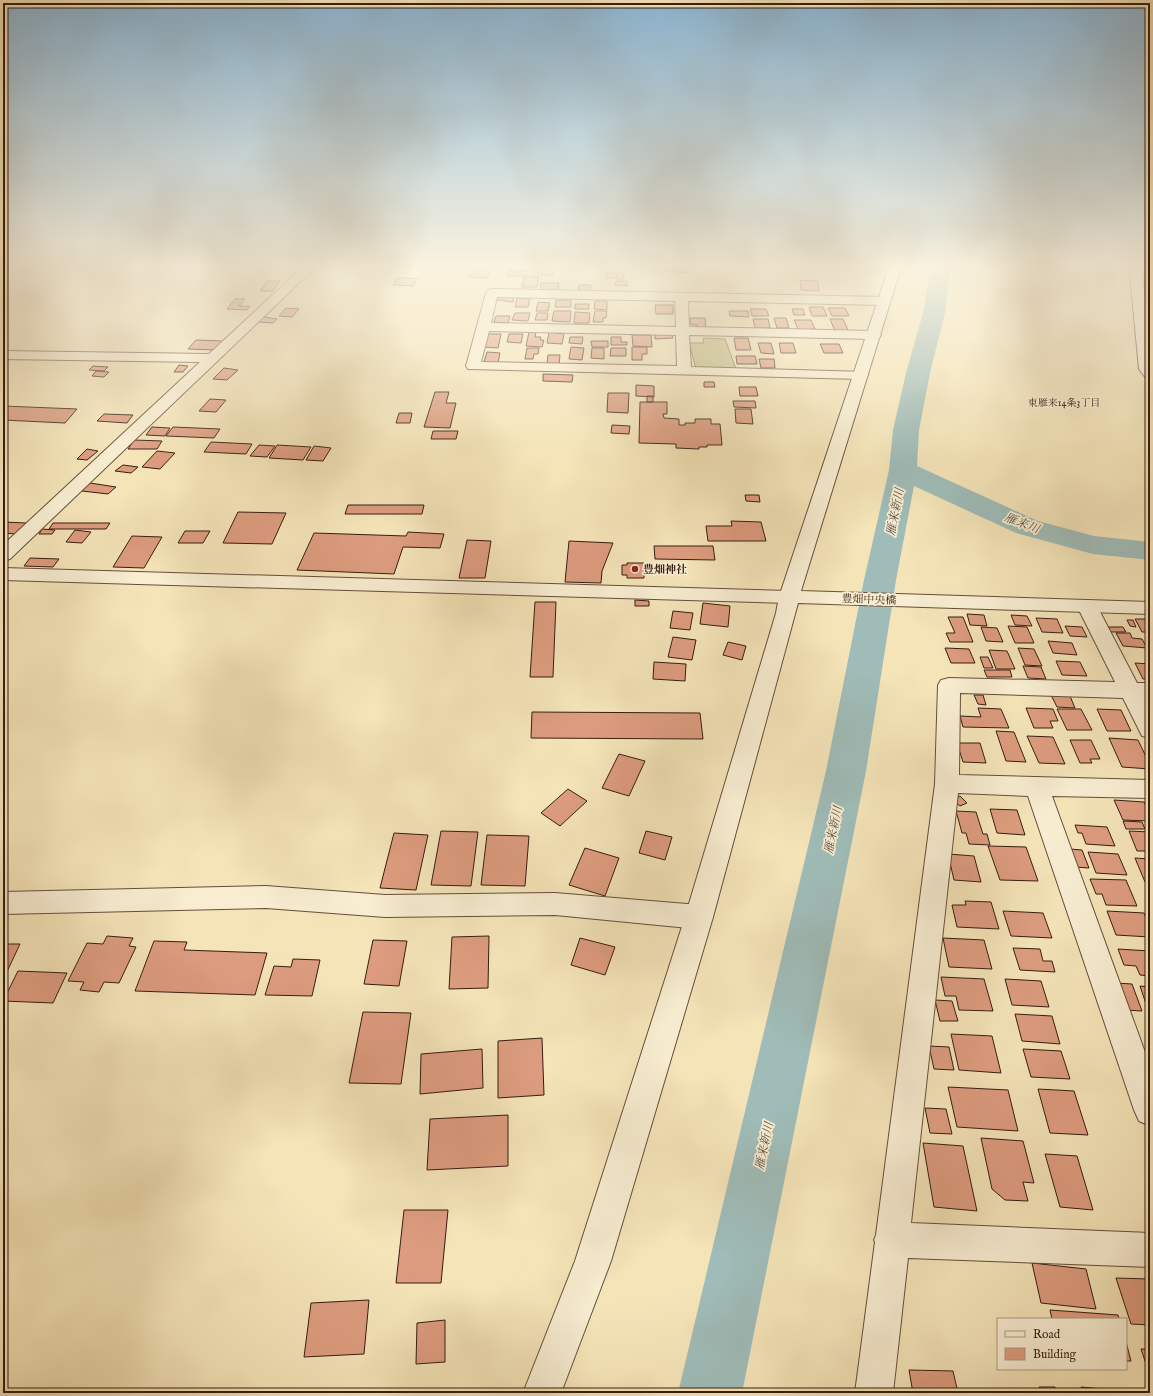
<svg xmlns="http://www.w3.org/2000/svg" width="1153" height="1396" font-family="'IM FELL English','Noto Serif JP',serif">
  <rect width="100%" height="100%" fill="#f4e4b8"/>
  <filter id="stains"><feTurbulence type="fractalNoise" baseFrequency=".005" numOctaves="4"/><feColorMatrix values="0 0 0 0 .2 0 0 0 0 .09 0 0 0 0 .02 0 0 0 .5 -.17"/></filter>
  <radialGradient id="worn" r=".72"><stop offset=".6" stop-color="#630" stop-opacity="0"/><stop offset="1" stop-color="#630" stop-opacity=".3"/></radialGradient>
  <!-- green -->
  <path fill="#c4c289" stroke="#7e6f4d" d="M 703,338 L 725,339 L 736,369 L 696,369 L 689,343 L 704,343 Z"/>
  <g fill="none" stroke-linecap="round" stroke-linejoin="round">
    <!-- river -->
    <path fill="#9fbcb8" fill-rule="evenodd" d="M 931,264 L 951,264 L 945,313 L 930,373 L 919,430 L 917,466 L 1038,521 L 1094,536 L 1150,542 L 1150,560 L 1093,554 L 1016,533 L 914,486 L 896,580 L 866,771 L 742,1393 L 678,1393 L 826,771 L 864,580 L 889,470 L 893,430 L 906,373 L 923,313 Z"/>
  </g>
  <!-- building -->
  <path fill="#dd9c7f" stroke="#371c11" d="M 510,264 L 541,264 L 539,270 L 508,270 Z
    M 543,264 L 557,264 L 556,268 L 554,268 L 553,275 L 541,275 Z
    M 654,264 L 672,264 L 673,271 L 654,271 Z
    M 840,264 L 863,264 L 865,267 L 841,267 Z
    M 472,265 L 492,266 L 487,278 L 468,277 Z
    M 569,265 L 578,265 L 578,270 L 569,270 Z
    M 675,269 L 688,269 L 688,273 L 675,272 Z
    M 508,271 L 539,272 L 538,276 L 507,276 Z
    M 607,272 L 615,273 L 615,278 L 606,278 Z
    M 616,273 L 624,273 L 624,279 L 617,279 Z
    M 524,277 L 539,277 L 537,287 L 522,287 Z
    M 397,278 L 407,278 L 417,279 L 413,286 L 393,285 Z
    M 800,280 L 818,281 L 819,291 L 801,290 Z
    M 267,281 L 280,281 L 273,291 L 260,291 Z
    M 616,281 L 627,281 L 627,286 L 615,285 Z
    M 541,283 L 559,283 L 558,291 L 540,291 Z
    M 579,285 L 591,285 L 590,293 L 578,293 Z
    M 497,294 L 514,294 L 513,302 L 496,300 Z
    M 517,298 L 530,299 L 528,307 L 515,307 Z
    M 235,299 L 245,299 L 239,306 L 250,306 L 247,310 L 227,309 Z
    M 556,300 L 571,300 L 571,307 L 555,307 Z
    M 595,301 L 607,301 L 607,310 L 594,309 Z
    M 538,302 L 550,303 L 548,311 L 536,311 Z
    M 575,304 L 589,304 L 589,309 L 575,309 Z
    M 655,305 L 673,305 L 673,314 L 656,314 Z
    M 809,307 L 823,307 L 827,316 L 812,316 Z
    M 286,308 L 299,309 L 292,317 L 279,316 Z
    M 828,308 L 845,308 L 849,316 L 832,316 Z
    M 750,309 L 766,309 L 769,316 L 752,316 Z
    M 792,309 L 803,309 L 805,315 L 794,315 Z
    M 554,311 L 571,311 L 570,322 L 552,321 Z
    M 595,311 L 607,311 L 606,318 L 603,318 L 603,322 L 593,322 Z
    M 729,311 L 748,311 L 749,317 L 730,316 Z
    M 575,312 L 590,313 L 589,323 L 574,323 Z
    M 515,313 L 530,313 L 528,321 L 512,320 Z
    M 537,313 L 548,313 L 547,320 L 535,320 Z
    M 496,316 L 510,316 L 508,323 L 494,322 Z
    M 264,317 L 277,319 L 273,323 L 259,322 Z
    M 690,318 L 705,318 L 706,328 L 697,328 L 697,325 L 691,325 Z
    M 774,318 L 786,318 L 789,328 L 777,328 Z
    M 753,319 L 768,319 L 770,328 L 755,328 Z
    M 830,319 L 843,319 L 849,332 L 835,331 Z
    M 794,320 L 811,320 L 815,329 L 811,329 L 812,331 L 802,331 L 801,329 L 798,329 Z
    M 529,332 L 536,332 L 535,337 L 541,337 L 540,340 L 544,340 L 542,347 L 526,346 Z
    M 549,332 L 564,334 L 562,344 L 547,343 Z
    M 655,333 L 671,333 L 673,338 L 655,339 Z
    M 487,334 L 501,334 L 498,348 L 483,347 Z
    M 509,334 L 523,334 L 521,343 L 507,342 Z
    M 632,335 L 651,335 L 652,347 L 633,346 Z
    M 570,337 L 583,337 L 582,344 L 569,343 Z
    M 611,337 L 621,337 L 621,342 L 627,342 L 627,345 L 611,345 Z
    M 734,338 L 748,338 L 751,350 L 736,350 Z
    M 196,340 L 223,341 L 215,350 L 188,349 Z
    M 591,341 L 608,341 L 608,347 L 592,347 Z
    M 758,343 L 771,343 L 774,354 L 761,353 Z
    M 779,343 L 793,343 L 796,353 L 781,353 Z
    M 820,344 L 839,344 L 843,353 L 824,353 Z
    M 571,347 L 584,348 L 582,360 L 569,359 Z
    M 632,347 L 647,347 L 647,354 L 642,354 L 642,360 L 632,360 Z
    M 527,348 L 539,348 L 538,354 L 534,354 L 533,359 L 525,359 Z
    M 592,348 L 604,348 L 604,359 L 591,358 Z
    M 611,348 L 626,348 L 626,356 L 610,356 Z
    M 487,352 L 500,353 L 498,363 L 484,362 Z
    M 548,355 L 560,355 L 559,365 L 547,364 Z
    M 736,356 L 755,356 L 757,364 L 737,364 Z
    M 759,359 L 774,359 L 775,368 L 761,368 Z
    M 179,365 L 188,366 L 183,372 L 174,372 Z
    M 93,366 L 108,367 L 104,371 L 89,370 Z
    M 224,368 L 238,370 L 227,380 L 213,379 Z
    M 96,371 L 109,372 L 104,377 L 92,376 Z
    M 543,374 L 573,375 L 572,382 L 543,381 Z
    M 704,382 L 714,382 L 715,387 L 704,387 Z
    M 636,385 L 654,386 L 654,397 L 636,396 Z
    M 739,387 L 756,387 L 758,396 L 740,396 Z
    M 435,392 L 449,392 L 446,403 L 456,403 L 450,428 L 424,427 Z
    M 608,393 L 629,393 L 628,413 L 607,412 Z
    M 647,396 L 653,396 L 653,402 L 647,402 Z
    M 210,399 L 226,400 L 216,412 L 199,411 Z
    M 733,401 L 755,401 L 756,408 L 734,407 Z
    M 640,402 L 667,402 L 667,414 L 663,414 L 664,418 L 679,419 L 679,425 L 685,425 L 685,423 L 695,423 L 695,419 L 711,419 L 711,424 L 720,424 L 722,445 L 707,445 L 707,447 L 699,447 L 699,449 L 676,448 L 676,444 L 639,443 Z
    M 3,406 L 77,409 L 65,423 L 3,420 Z
    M 735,409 L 751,409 L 753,424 L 736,423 Z
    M 399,413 L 412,413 L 410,423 L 396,423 Z
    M 104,414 L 133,415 L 127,423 L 97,421 Z
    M 612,425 L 630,426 L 629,434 L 611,433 Z
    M 152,427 L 170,428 L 165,436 L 146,435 Z
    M 173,427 L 220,429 L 214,438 L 166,436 Z
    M 433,431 L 458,431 L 456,439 L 431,439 Z
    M 134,440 L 162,441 L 157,449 L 128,449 Z
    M 211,442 L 252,444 L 246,454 L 204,452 Z
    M 259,445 L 275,446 L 267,457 L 250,456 Z
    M 277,445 L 311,447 L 303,460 L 269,458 Z
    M 314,446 L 331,448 L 323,461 L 306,460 Z
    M 87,449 L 98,451 L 87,460 L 77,459 Z
    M 157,451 L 175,453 L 160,469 L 142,467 Z
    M 123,465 L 138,467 L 131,473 L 115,471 Z
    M 90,483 L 116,487 L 108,494 L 82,491 Z
    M 745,495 L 759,495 L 760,502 L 746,501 Z
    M 348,505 L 424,505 L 422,514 L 345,514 Z
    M 238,512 L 286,513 L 272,544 L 223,543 Z
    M 731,521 L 761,522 L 766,541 L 708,541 L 706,526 L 732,526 Z
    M 3,522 L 26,523 L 16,534 L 3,533 Z
    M 53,523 L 110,523 L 106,529 L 49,529 Z
    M 42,529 L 55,530 L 52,534 L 39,534 Z
    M 75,530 L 91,532 L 82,543 L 66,542 Z
    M 185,531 L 210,531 L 203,543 L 178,543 Z
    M 408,532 L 444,534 L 440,548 L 403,547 L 394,574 L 297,570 L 314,533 L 406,536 Z
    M 132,536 L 162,537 L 144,568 L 113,567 Z
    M 467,540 L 491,541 L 485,578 L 459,578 Z
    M 569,541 L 613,543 L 602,571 L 601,583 L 565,582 Z
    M 654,546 L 713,546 L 715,560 L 655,559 Z
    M 30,558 L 59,559 L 53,567 L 24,566 Z
    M 627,563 L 644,563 L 644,578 L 627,578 L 627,575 L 622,575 L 622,565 L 627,565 Z
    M 635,600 L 649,601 L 649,606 L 635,606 Z
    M 535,602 L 556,602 L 553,677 L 530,677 Z
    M 703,603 L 730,606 L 728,627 L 700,624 Z
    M 673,611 L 693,613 L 690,630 L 670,628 Z
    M 967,614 L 984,615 L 987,626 L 970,625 Z
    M 1011,615 L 1027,616 L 1032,626 L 1015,625 Z
    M 948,617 L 963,617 L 973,642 L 950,642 L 946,633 L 955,633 Z
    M 1036,618 L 1057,619 L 1063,633 L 1042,632 Z
    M 1135,619 L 1149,619 L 1150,632 L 1142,632 Z
    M 1127,620 L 1133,620 L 1136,627 L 1130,626 Z
    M 1008,626 L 1027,627 L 1034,643 L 1015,643 Z
    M 1065,626 L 1082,627 L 1087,637 L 1070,636 Z
    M 981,627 L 997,628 L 1003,642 L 986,641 Z
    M 1108,627 L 1123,627 L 1126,632 L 1111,632 Z
    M 1116,633 L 1130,633 L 1132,638 L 1142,639 L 1147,648 L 1123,646 Z
    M 673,637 L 696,640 L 692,660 L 668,657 Z
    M 1048,641 L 1072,643 L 1077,655 L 1053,653 Z
    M 728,642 L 746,646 L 742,660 L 723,655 Z
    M 945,648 L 969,649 L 975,663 L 951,663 Z
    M 1018,648 L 1034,649 L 1042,666 L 1025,665 Z
    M 989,650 L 1007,651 L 1015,669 L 996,669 Z
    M 980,657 L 988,657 L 993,668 L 984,668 Z
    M 1056,661 L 1080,662 L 1087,676 L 1062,675 Z
    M 654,662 L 686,664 L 685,681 L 653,679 Z
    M 1135,663 L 1150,664 L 1150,679 L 1143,679 Z
    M 1023,666 L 1041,667 L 1046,679 L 1028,678 Z
    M 984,670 L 1010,670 L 1012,677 L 987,677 Z
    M 974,695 L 983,695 L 986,705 L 978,704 Z
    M 1051,695 L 1070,696 L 1075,708 L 1057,707 Z
    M 978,708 L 1001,709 L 1009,728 L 963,727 L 960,716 L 981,717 Z
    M 1026,708 L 1053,709 L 1058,721 L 1050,721 L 1053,728 L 1034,728 Z
    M 1057,709 L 1081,709 L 1092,730 L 1067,730 Z
    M 1097,709 L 1121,710 L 1131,731 L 1107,731 Z
    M 532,712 L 700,713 L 703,739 L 531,738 Z
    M 996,731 L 1014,732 L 1026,762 L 1006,761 Z
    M 1027,736 L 1053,737 L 1065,764 L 1039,763 Z
    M 1109,738 L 1138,740 L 1150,765 L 1150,769 L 1122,767 Z
    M 1070,740 L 1091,740 L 1100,759 L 1090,759 L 1092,763 L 1080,763 Z
    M 957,743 L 980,743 L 986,763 L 963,762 Z
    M 619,754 L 645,761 L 629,796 L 602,788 Z
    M 568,789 L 587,801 L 560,826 L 541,813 Z
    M 960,796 L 967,803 L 960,806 L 953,800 Z
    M 1114,800 L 1144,802 L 1150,814 L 1150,821 L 1123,820 Z
    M 990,809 L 1017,810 L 1025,835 L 997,833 Z
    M 956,811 L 976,812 L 983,834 L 987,834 L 990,845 L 969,844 L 966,833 L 962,833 Z
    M 1123,821 L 1142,822 L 1145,829 L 1126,829 Z
    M 1075,825 L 1107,827 L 1115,846 L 1086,844 L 1082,833 L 1078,833 Z
    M 441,831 L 478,832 L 471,886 L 431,885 Z
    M 646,831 L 672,837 L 665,860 L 639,853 Z
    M 1129,831 L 1150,832 L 1150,851 L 1137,851 Z
    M 394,833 L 428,835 L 416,890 L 380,888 Z
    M 487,835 L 529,836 L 525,886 L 481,885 Z
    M 988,846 L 1026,847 L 1038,881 L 1000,880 Z
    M 585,848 L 619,858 L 605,896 L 569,885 Z
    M 1070,849 L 1082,850 L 1089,868 L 1075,867 Z
    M 1088,852 L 1118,854 L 1127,875 L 1096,873 Z
    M 948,854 L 974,856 L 981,882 L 954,880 Z
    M 1135,858 L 1150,859 L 1150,882 L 1145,882 Z
    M 1090,879 L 1126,880 L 1137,906 L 1106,905 L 1102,894 L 1096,894 Z
    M 965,901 L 991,902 L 999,929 L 957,927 L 952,905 L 966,905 Z
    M 1003,911 L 1043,913 L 1052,938 L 1011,936 Z
    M 1107,911 L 1144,913 L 1150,928 L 1150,937 L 1116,935 Z
    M 107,936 L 133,938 L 129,946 L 136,947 L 119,983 L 104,982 L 99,992 L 80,990 L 84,982 L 68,981 L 87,943 L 103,944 Z
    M 489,936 L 488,988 L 449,989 L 452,937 Z
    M 580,938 L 615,947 L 605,975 L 571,965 Z
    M 943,938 L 984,940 L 992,969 L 949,967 Z
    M 373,940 L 407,941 L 399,986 L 364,984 Z
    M 154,941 L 187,942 L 184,950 L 267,953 L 255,995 L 135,991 Z
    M 3,944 L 20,944 L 3,980 Z
    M 1013,948 L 1040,949 L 1043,961 L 1052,961 L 1055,972 L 1020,970 Z
    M 1118,949 L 1150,951 L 1150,976 L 1140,975 L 1136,966 L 1124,965 Z
    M 293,959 L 320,960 L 312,996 L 265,995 L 274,966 L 291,967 Z
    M 18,971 L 67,973 L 53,1003 L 3,1001 Z
    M 941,977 L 984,979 L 993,1011 L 959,1010 L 956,996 L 945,996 Z
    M 1005,979 L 1041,981 L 1049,1007 L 1012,1005 Z
    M 1116,983 L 1132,984 L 1142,1011 L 1125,1010 Z
    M 1140,986 L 1150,987 L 1150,1010 L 1148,1010 Z
    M 935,1000 L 952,1001 L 958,1021 L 940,1021 Z
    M 363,1012 L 411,1013 L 401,1084 L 349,1083 Z
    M 1015,1014 L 1052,1016 L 1060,1044 L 1022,1041 Z
    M 951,1034 L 992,1036 L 1001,1073 L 959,1070 Z
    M 542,1038 L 544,1095 L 498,1098 L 498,1041 Z
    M 929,1046 L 949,1047 L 954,1070 L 934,1069 Z
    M 482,1049 L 483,1088 L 420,1094 L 421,1054 Z
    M 1023,1049 L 1061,1051 L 1070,1079 L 1031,1077 Z
    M 948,1087 L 1008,1090 L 1018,1131 L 957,1127 Z
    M 1038,1089 L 1074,1091 L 1088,1135 L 1050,1133 Z
    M 925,1108 L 946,1109 L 952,1134 L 930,1133 Z
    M 508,1115 L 508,1166 L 427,1170 L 430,1119 Z
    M 981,1138 L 1023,1141 L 1034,1183 L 1023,1182 L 1028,1201 L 1005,1200 L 992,1189 Z
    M 923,1143 L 963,1146 L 977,1211 L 934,1207 Z
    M 1045,1154 L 1077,1156 L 1093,1210 L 1060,1207 Z
    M 404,1210 L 448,1210 L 441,1283 L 396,1283 Z
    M 1032,1263 L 1086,1269 L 1096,1309 L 1041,1303 Z
    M 1116,1278 L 1150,1279 L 1150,1325 L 1131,1324 Z
    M 369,1300 L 364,1354 L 304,1357 L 311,1303 Z
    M 1050,1310 L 1118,1315 L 1119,1319 L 1052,1319 Z
    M 445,1320 L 445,1362 L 416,1364 L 417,1323 Z
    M 1126,1342 L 1131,1361 L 1126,1361 Z
    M 1141,1349 L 1150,1349 L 1150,1376 Z
    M 909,1370 L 953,1371 L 958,1393 L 913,1393 Z
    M 1039,1387 L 1055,1387 L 1057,1393 L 1041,1393 Z
    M 1081,1387 L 1128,1391 L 1129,1393 L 1083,1393 Z"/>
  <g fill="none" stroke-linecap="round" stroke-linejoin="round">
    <!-- minor casing -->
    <g stroke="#664e3b" stroke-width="2">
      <path id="minor" d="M 3,264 L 16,264 L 7,272 L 3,273 Z
        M 306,264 L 319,264 L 10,559 L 3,561 L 3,545 L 200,362 L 3,359 L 3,351 L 209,354 Z
        M 1129,264 L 1141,264 L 1150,342 L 1150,378 L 1145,377 L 1139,369 Z
        M 492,289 L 884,297 L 889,298 L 890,301 L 889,304 L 884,305 L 688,301 L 689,327 L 874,331 L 879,332 L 881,335 L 879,338 L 874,339 L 689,335 L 691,367 L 866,372 L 868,375 L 866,378 L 861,379 L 468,369 L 466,366 L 486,293 L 488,290 ZM 497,297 L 675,301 L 676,327 L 491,323 ZM 489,331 L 676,335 L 677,366 L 481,362 Z
        M 3,568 L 789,591 L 796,593 L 799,597 L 796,601 L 789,603 L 3,580 Z
        M 1087,600 L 1094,602 L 1097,606 L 1137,683 L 1150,683 L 1150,699 L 1145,698 L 1150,708 L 1150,738 L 1142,736 L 1123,698 L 960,693 L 959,775 L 1150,780 L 1150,798 L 1052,796 L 1150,1066 L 1150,1126 L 1139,1121 L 1134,1110 L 1028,796 L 958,793 L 911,1223 L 1150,1233 L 1150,1267 L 908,1258 L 893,1393 L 855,1393 L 875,1242 L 874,1240 L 876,1235 L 935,784 L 938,685 L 941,680 L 949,678 L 1115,682 L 1077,606 L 1080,602 Z
        M 266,886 L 385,895 L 555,893 L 699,905 L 709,909 L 713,917 L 709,925 L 699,929 L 555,915 L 385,917 L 266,908 L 3,914 L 3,892 Z"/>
    </g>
    <!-- tertiary casing -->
    <g stroke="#664e3b" stroke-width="2">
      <path id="tertiary" d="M 890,264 L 902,264 L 801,591 L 1150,602 L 1150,614 L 798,603 L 713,917 L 611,1261 L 561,1393 L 523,1393 L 575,1261 L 685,917 L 776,613 L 779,597 Z"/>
    </g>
    <!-- minor -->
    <use href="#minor" fill="#f8edd1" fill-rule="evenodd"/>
    <!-- tertiary -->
    <use href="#tertiary" fill="#f8edd1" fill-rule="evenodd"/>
  </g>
  <!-- sky -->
  <linearGradient id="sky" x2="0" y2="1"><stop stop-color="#8bb7d5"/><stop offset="0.58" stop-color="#faf3df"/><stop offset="1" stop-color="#faf3df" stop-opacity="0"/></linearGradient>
  <rect width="1153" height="459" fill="url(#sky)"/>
  <!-- markers -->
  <circle fill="#8f2418" stroke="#f8edd1" stroke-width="1.5" cx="635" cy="569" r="4"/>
  <g text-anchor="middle" stroke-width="3.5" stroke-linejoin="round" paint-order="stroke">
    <!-- far-neighbourhood labels -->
    <g font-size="10" fill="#371c11" stroke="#f8edd1">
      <text x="1064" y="406">東雁来14条3丁目</text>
    </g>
    <!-- poi labels -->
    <g font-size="11" font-weight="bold" fill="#371c11" stroke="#f8edd1" text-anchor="start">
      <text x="643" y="573">豊畑神社</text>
    </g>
    <!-- street labels -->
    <g font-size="11" fill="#371c11" stroke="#f8edd1">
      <text transform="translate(869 599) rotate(2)" y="4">豊畑中央橋</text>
    </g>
    <!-- water labels -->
    <g font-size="12" font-style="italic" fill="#564c43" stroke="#f8edd1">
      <text transform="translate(895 512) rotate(-79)" y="4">雁来新川</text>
      <text transform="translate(1022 523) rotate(21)" y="4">雁来川</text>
      <text transform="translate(833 830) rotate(-78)" y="4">雁来新川</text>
      <text transform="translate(764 1146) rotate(-78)" y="4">雁来新川</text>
    </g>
  </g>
  <!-- margin -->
  <rect width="1153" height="1396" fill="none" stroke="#f4e4b8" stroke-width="16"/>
  <rect x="4" y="4" width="1145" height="1388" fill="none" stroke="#371c11" stroke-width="2"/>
  <rect x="8" y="8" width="1137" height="1380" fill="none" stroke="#371c11"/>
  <!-- legend -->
  <rect x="997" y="1318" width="130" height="52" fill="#f8edd1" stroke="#ab9984"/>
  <rect x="1005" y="1331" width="20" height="6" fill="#f8edd1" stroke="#ab9984"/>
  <text x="1033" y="1338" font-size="12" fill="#371c11">Road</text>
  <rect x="1005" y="1348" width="20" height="12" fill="#dd9c7f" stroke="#ab9984"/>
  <text x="1033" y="1358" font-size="12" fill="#371c11">Building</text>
  <rect width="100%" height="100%" filter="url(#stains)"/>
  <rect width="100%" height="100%" fill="url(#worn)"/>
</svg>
